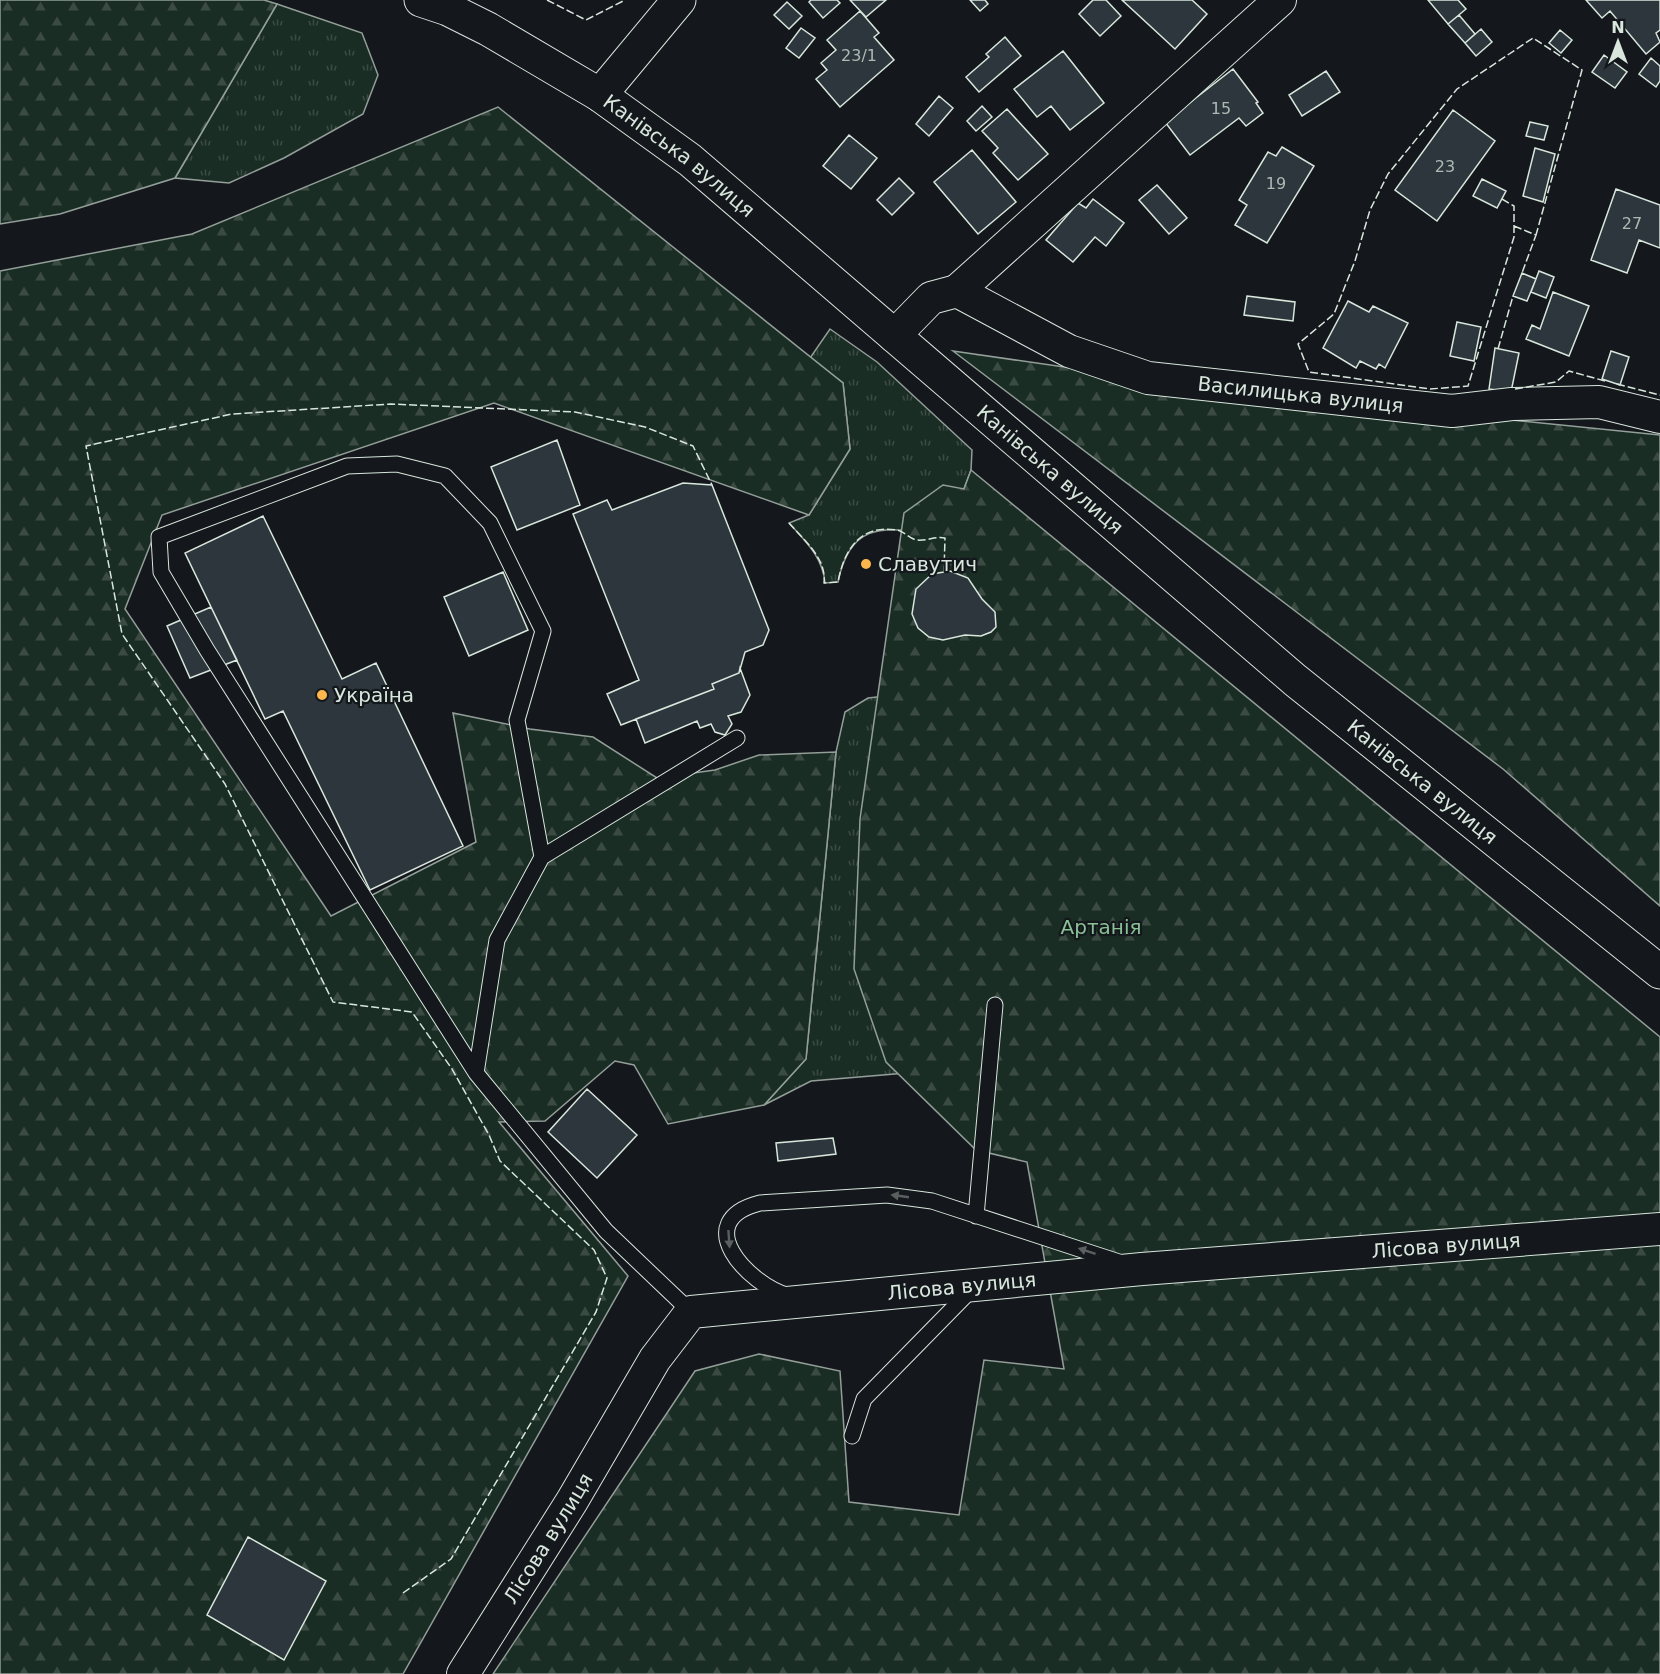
<svg xmlns="http://www.w3.org/2000/svg" width="1660" height="1674" font-family="'DejaVu Sans',sans-serif">
  <defs>
    <pattern id="grass-tufts" width="24" height="20" patternUnits="userSpaceOnUse" patternTransform="scale(1.5)"><rect width="24" height="20" fill="#1a2d24"/><path d="M3 7l-1-3M5 7V3M7 7l1-3M15 17l-1-3M17 17v-4M19 17l1-3" fill="none" stroke="#3b4b43"/></pattern>
    <pattern id="forest-firs" width="22" height="20" patternUnits="userSpaceOnUse" patternTransform="scale(1.5)"><rect width="22" height="20" fill="#1a2d24"/><path d="M5 1l3.5 6h-7zM16 11l3.5 6h-7z" fill="#3b4b43"/></pattern>
  </defs>
  <rect width="100%" height="100%" fill="#14181c"/>
  <!-- grass -->
  <path fill="url(#grass-tufts)" stroke="#939e99" stroke-width="1.5" d="M 277,4 L 362,33 L 378,75 L 363,114 L 284,158 L 229,183 L 175,178 Z
    M 830,329 L 877,362 L 972,450 L 971,470 L 947,534 C 894,531 852,513 838,582 L 825,583 C 823,557 805,541 789,523 L 809,515 L 850,449 L 843,383 L 810,358 Z
    M 913,693 L 966,1068 L 811,1081 L 764,1105 L 806,1059 L 836,752 L 845,712 L 868,698 Z"/>
  <!-- forest -->
  <path fill="url(#forest-firs)" stroke="#939e99" stroke-width="1.5" d="M 0,0 L 264,0 L 277,4 L 175,178 L 60,214 L 0,224 Z
    M 498,107 L 843,383 L 850,449 L 809,515 L 494,403 L 162,515 L 125,609 L 331,916 L 476,842 L 453,713 L 530,729 L 593,737 L 657,778 L 715,770 L 759,755 L 836,752 L 806,1059 L 764,1105 L 668,1124 L 634,1065 L 615,1061 L 545,1121 L 499,1122 L 628,1276 L 403,1674 L 0,1674 L 0,271 L 192,234 Z
    M 953,351 L 1244,393 L 1660,435 L 1660,906 L 1503,769 Z
    M 971,470 L 1660,1037 L 1660,1674 L 493,1674 L 695,1371 L 759,1354 L 840,1371 L 849,1502 L 959,1515 L 984,1360 L 1064,1369 L 1027,1162 L 976,1150 L 886,1062 L 854,969 L 860,819 L 904,513 L 943,485 L 964,489 Z"/>
  <!-- building -->
  <path fill="#2c363c" stroke="#d8e6dc" stroke-width="1.5" d="M 811,0 L 837,0 L 840,3 L 823,18 L 809,2 Z
    M 850,0 L 886,0 L 866,17 Z
    M 970,0 L 985,0 L 988,4 L 980,11 Z
    M 1093,0 L 1106,0 L 1121,16 L 1100,36 L 1079,14 Z
    M 1122,0 L 1192,0 L 1207,14 L 1175,49 Z
    M 1428,0 L 1458,0 L 1466,9 L 1448,24 Z
    M 1586,0 L 1660,0 L 1660,30 L 1656,33 L 1660,42 L 1646,54 L 1610,11 L 1602,18 Z
    M 787,2 L 802,16 L 789,29 L 774,15 Z
    M 860,11 L 879,33 L 874,37 L 894,60 L 840,107 L 816,79 L 827,70 L 821,63 L 836,50 L 827,40 Z
    M 1459,15 L 1475,34 L 1465,43 L 1448,24 Z
    M 801,28 L 815,38 L 799,58 L 786,48 Z
    M 1481,29 L 1492,42 L 1476,56 L 1465,43 Z
    M 1560,30 L 1572,40 L 1561,53 L 1549,43 Z
    M 1005,37 L 1021,56 L 979,92 L 966,77 L 989,57 L 986,54 Z
    M 1063,51 L 1104,103 L 1070,130 L 1051,106 L 1037,117 L 1014,89 Z
    M 1604,55 L 1627,72 L 1615,88 L 1592,72 Z
    M 1651,58 L 1660,66 L 1660,81 L 1656,87 L 1639,74 Z
    M 1233,69 L 1258,102 L 1256,103 L 1263,113 L 1246,126 L 1239,118 L 1190,155 L 1165,122 Z
    M 1326,71 L 1340,92 L 1302,116 L 1289,95 Z
    M 939,96 L 953,108 L 929,136 L 916,124 Z
    M 982,106 L 992,117 L 976,131 L 967,121 Z
    M 1007,109 L 1048,154 L 1018,180 L 993,153 L 998,148 L 982,131 Z
    M 1453,110 L 1495,141 L 1437,221 L 1395,190 Z
    M 1530,122 L 1548,126 L 1544,140 L 1526,136 Z
    M 849,135 L 877,158 L 851,189 L 823,166 Z
    M 1282,147 L 1314,166 L 1267,243 L 1235,225 L 1247,205 L 1239,200 L 1268,152 L 1276,156 Z
    M 1535,148 L 1555,154 L 1543,202 L 1523,196 Z
    M 972,150 L 1016,202 L 978,234 L 934,182 Z
    M 899,178 L 914,193 L 892,215 L 877,200 Z
    M 1482,179 L 1506,191 L 1497,208 L 1473,196 Z
    M 1157,185 L 1187,218 L 1169,234 L 1139,200 Z
    M 1616,189 L 1660,205 L 1660,248 L 1639,240 L 1627,273 L 1591,260 Z
    M 1093,199 L 1124,223 L 1106,246 L 1095,237 L 1073,262 L 1046,240 L 1078,203 L 1086,208 Z
    M 1539,271 L 1554,277 L 1546,298 L 1531,292 Z
    M 1522,273 L 1536,279 L 1527,301 L 1513,296 Z
    M 1553,292 L 1589,306 L 1569,356 L 1526,339 L 1532,325 L 1540,329 Z
    M 1247,296 L 1295,302 L 1293,321 L 1244,315 Z
    M 1348,301 L 1369,312 L 1373,306 L 1408,323 L 1385,368 L 1379,364 L 1376,369 L 1360,361 L 1356,368 L 1323,348 Z
    M 1457,322 L 1481,327 L 1474,361 L 1450,356 Z
    M 1495,348 L 1519,353 L 1511,392 L 1489,389 Z
    M 1611,351 L 1629,357 L 1620,385 L 1602,379 Z
    M 557,440 L 580,505 L 517,530 L 491,467 Z
    M 683,483 L 712,485 L 769,630 L 763,645 L 745,652 L 739,673 L 712,684 L 714,689 L 621,725 L 607,694 L 639,680 L 573,514 L 607,500 L 612,510 Z
    M 263,516 L 342,679 L 376,663 L 463,846 L 370,890 L 283,711 L 265,719 L 185,553 Z
    M 950,571 L 968,578 L 982,599 L 995,612 L 996,627 L 991,632 L 981,636 L 965,635 L 943,640 L 929,637 L 918,628 L 912,614 L 916,589 L 932,574 Z
    M 503,572 L 528,630 L 469,656 L 444,597 Z
    M 211,607 L 237,660 L 190,678 L 167,626 Z
    M 740,668 L 750,695 L 741,712 L 728,716 L 732,724 L 725,735 L 715,732 L 711,724 L 700,728 L 697,721 L 645,743 L 636,719 L 714,689 L 712,684 L 739,673 Z
    M 587,1089 L 637,1135 L 597,1178 L 548,1132 Z
    M 833,1138 L 836,1154 L 778,1161 L 776,1143 Z
    M 248,1537 L 326,1581 L 284,1660 L 207,1615 Z"/>
  <g fill="none" stroke-linecap="round" stroke-linejoin="round">
    <!-- service casing -->
    <g stroke="#d8e6dc" stroke-width="17">
      <path id="service" d="M 542,857 L 737,738
        M 476,1073 L 207,650 L 161,572 L 159,537 L 347,466 L 397,464 L 445,476 L 490,523 L 543,631 L 517,720 L 542,857 L 497,940 L 476,1073 L 606,1231 L 691,1312
        M 976,1216 L 995,1005
        M 789,1296 C 747,1284 689,1221 760,1203 L 887,1195 L 932,1201 L 1122,1263
        M 852,1436 L 864,1399 L 973,1288"/>
    </g>
    <!-- minor casing -->
    <g stroke="#d8e6dc" stroke-width="34">
      <g id="minor">
        <path d="M 957,291 L 1280,0"/>
        <path id="s1" d="M 894,336 L 931,298 L 957,291 L 1069,351 L 1148,378 L 1452,411 L 1512,404 L 1599,402 L 1660,417"/>
        <path id="s2" d="M 463,1674 L 572,1501 L 655,1359 L 691,1312 L 1142,1269 L 1660,1229"/>
      </g>
    </g>
    <!-- tertiary casing -->
    <g stroke="#d8e6dc" stroke-width="35">
      <path id="tertiary" d="M 600,95 L 679,0"/>
    </g>
    <!-- primary casing -->
    <g stroke="#d8e6dc" stroke-width="35">
      <g id="primary">
        <path id="s3" d="M 421,0 L 448,9 L 488,29 L 600,95 L 690,160 L 1295,680 L 1660,972"/>
      </g>
    </g>
    <!-- service -->
    <use href="#service" stroke="#14181c" stroke-width="15"/>
    <!-- minor -->
    <use href="#minor" stroke="#14181c" stroke-width="32"/>
    <!-- tertiary -->
    <use href="#tertiary" stroke="#14181c" stroke-width="33"/>
    <!-- primary -->
    <use href="#primary" stroke="#14181c" stroke-width="33"/>
    <!-- fence -->
    <path stroke="#d8e6dc" stroke-width="1.5" stroke-dasharray="8 3" stroke-linecap="butt" d="M 547,0 L 586,20 L 625,0
      M 1502,199 L 1514,206 L 1514,237 L 1468,386 L 1430,389 L 1309,372 L 1298,344 L 1334,314 L 1355,261 L 1370,210 L 1388,174 L 1457,89 L 1533,38 L 1582,70 L 1536,235
      M 1514,226 L 1536,235 L 1522,273
      M 1498,349 L 1513,296
      M 1617,384 L 1660,395
      M 1515,389 L 1556,382 L 1569,371 L 1605,381
      M 789,523 C 804,540 827,559 824,583 L 838,582 C 844,550 860,524 897,530 C 905,532 910,539 917,540 C 927,541 936,536 945,538 L 944,571
      M 403,1593 L 451,1559 L 596,1312 L 607,1278 L 594,1250 L 500,1161 L 489,1135 L 452,1069 L 412,1012 L 333,1002 L 225,784 L 122,634 L 86,446 L 232,414 L 391,404 L 575,412 L 645,427 L 693,446 L 712,485"/>
  </g>
  <!-- one-way arrows -->
  <defs><path id="oneway-solid" d="M-6-.8H1V-3.2L6.5 0L1 3.2V.8H-6Z" transform="scale(1.5)"/></defs>
  <g fill="#59605f">
    <use href="#oneway-solid" transform="translate(900 1196) rotate(-172)"/>
    <use href="#oneway-solid" transform="translate(729 1239) rotate(86)"/>
    <use href="#oneway-solid" transform="translate(1087 1251) rotate(-162)"/>
  </g>
  <!-- markers -->
  <g fill="#ffb74d" stroke="#14181c" stroke-width="2">
    <circle cx="866" cy="564" r="6"/>
    <circle cx="322" cy="695" r="6"/>
  </g>
  <g text-anchor="middle" stroke-width="4.5" stroke-linejoin="round" paint-order="stroke">
    <!-- number labels -->
    <g font-size="16" fill="#adbab4">
      <text x="859" y="61">23/1</text>
      <text x="1221" y="114">15</text>
      <text x="1445" y="172">23</text>
      <text x="1276" y="189">19</text>
      <text x="1632" y="229">27</text>
    </g>
    <!-- street labels -->
    <g font-size="20" fill="#d8e6dc" stroke="#14181c">
      <text dy="7" stroke="none"><textPath href="#s3" startOffset="303">Канівська вулиця</textPath></text>
      <text dy="7" stroke="none"><textPath href="#s1" startOffset="444">Василицька вулиця</textPath></text>
      <text dy="7" stroke="none"><textPath href="#s3" startOffset="789">Канівська вулиця</textPath></text>
      <text dy="7" stroke="none"><textPath href="#s3" startOffset="1275">Канівська вулиця</textPath></text>
      <text dy="7" stroke="none"><textPath href="#s2" startOffset="1186">Лісова вулиця</textPath></text>
      <text dy="7" stroke="none"><textPath href="#s2" startOffset="700">Лісова вулиця</textPath></text>
      <text dy="7" stroke="none"><textPath href="#s2" startOffset="160">Лісова вулиця</textPath></text>
    </g>
    <!-- poi labels -->
    <g font-size="20" fill="#d8e6dc" stroke="#14181c" text-anchor="start">
      <text x="878" y="571">Славутич</text>
      <text x="334" y="702">Україна</text>
    </g>
    <!-- park labels -->
    <g font-size="20" fill="#8ac095" stroke="#14181c">
      <text x="1101" y="934">Артанія</text>
    </g>
  </g>
  <!-- north arrow -->
  <g transform="translate(1618 42)" stroke="#14181c" stroke-width="4.5" paint-order="stroke">
  <path d="M0-4.5L10 22L0 15L-10 22Z" fill="#d8e6dc"/>
  <text y="-9" font-size="16" font-weight="bold" text-anchor="middle" fill="#d8e6dc">N</text>
  </g>
</svg>
